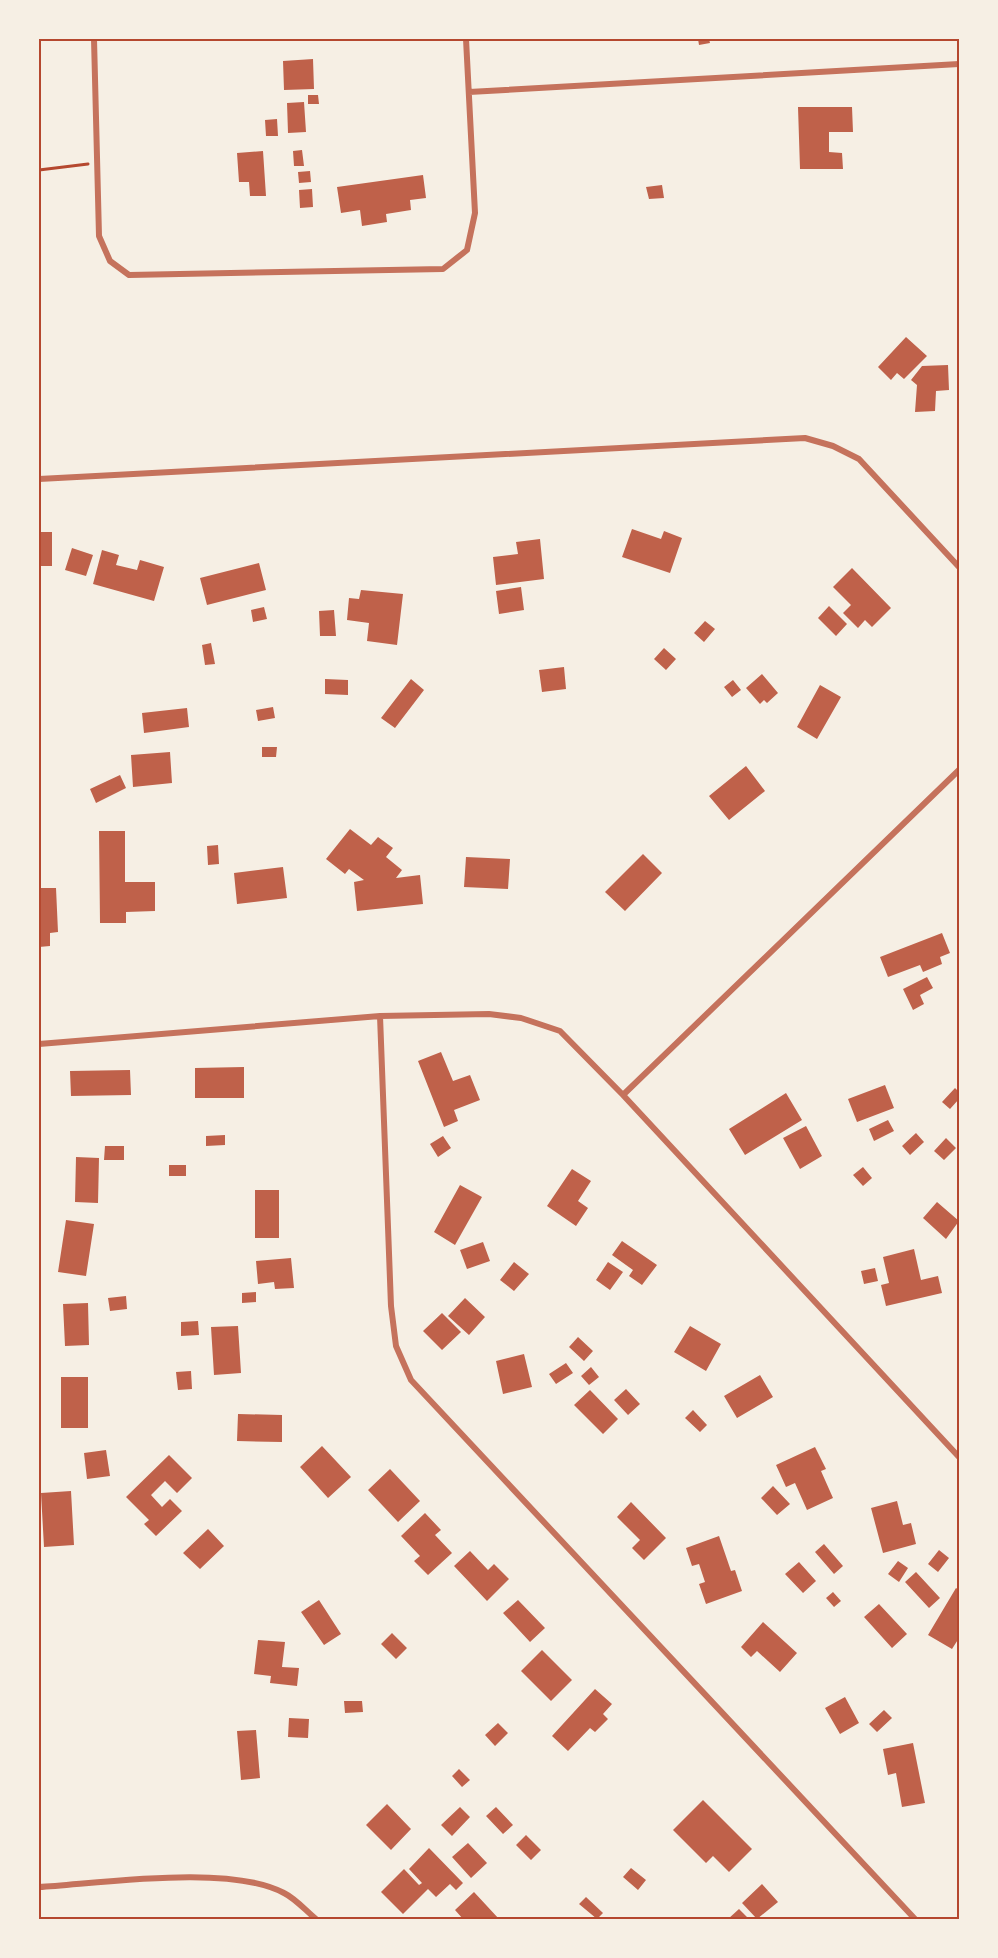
<svg xmlns="http://www.w3.org/2000/svg" width="998" height="1958" font-family="Helvetica,sans-serif">
  <rect width="100%" height="100%" fill="#f6efe4"/>
  <!-- building -->
  <path fill="#bf614a" d="M 698,39 L 709,39 L 710,43 L 699,45 Z
    M 313,59 L 314,89 L 284,90 L 283,61 Z
    M 308,95 L 318,95 L 319,104 L 308,104 Z
    M 304,102 L 306,132 L 288,133 L 287,103 Z
    M 798,107 L 852,107 L 853,132 L 829,132 L 829,152 L 842,153 L 843,169 L 800,169 Z
    M 277,119 L 278,136 L 266,136 L 265,120 Z
    M 302,150 L 304,166 L 294,166 L 293,151 Z
    M 263,151 L 266,196 L 250,196 L 249,182 L 239,182 L 237,153 Z
    M 310,171 L 311,182 L 299,183 L 298,172 Z
    M 423,175 L 426,198 L 410,200 L 411,210 L 386,214 L 387,222 L 362,226 L 360,210 L 341,213 L 337,187 Z
    M 662,185 L 664,198 L 649,199 L 646,187 Z
    M 312,189 L 313,207 L 300,208 L 299,190 Z
    M 906,337 L 927,356 L 904,379 L 897,373 L 891,380 L 878,367 Z
    M 948,365 L 949,390 L 936,391 L 935,411 L 915,412 L 917,385 L 911,380 L 922,366 Z
    M 632,529 L 661,539 L 664,531 L 682,538 L 670,573 L 622,557 Z
    M 39,532 L 52,532 L 52,566 L 39,566 Z
    M 540,539 L 544,579 L 496,585 L 493,557 L 518,554 L 516,542 Z
    M 72,548 L 93,555 L 86,576 L 65,570 Z
    M 102,550 L 119,555 L 116,565 L 137,570 L 140,560 L 164,567 L 154,601 L 93,584 Z
    M 259,563 L 266,590 L 207,605 L 200,578 Z
    M 852,568 L 891,608 L 872,627 L 865,620 L 858,628 L 843,613 L 851,605 L 833,587 Z
    M 521,587 L 524,610 L 499,614 L 496,591 Z
    M 361,590 L 403,594 L 397,645 L 367,641 L 369,623 L 347,620 L 349,598 L 359,599 Z
    M 829,606 L 847,624 L 836,636 L 818,618 Z
    M 264,607 L 267,619 L 253,622 L 251,610 Z
    M 334,610 L 336,636 L 320,636 L 319,611 Z
    M 705,621 L 715,629 L 704,642 L 694,633 Z
    M 211,643 L 215,664 L 205,665 L 202,645 Z
    M 664,648 L 676,659 L 666,670 L 654,659 Z
    M 564,667 L 566,689 L 542,692 L 539,670 Z
    M 762,674 L 778,693 L 767,703 L 764,700 L 760,704 L 746,688 Z
    M 325,679 L 348,680 L 348,695 L 325,694 Z
    M 411,679 L 424,690 L 395,728 L 381,718 Z
    M 733,680 L 741,690 L 732,697 L 724,687 Z
    M 820,685 L 841,697 L 817,739 L 797,727 Z
    M 273,707 L 275,718 L 258,721 L 256,710 Z
    M 187,708 L 189,727 L 144,733 L 142,713 Z
    M 262,747 L 277,747 L 276,757 L 262,757 Z
    M 170,752 L 172,783 L 133,787 L 131,755 Z
    M 746,766 L 765,791 L 729,820 L 709,796 Z
    M 120,775 L 126,788 L 96,803 L 90,789 Z
    M 350,829 L 371,845 L 378,837 L 393,848 L 386,857 L 402,870 L 396,878 L 420,875 L 423,904 L 357,911 L 354,882 L 364,880 L 349,869 L 345,874 L 326,859 Z
    M 99,831 L 125,831 L 125,882 L 155,882 L 155,911 L 126,912 L 126,923 L 100,923 Z
    M 218,845 L 219,864 L 208,865 L 207,846 Z
    M 643,854 L 662,873 L 625,911 L 605,892 Z
    M 466,857 L 510,859 L 508,889 L 464,887 Z
    M 283,867 L 287,898 L 237,904 L 234,873 Z
    M 39,888 L 56,888 L 58,932 L 50,933 L 50,946 L 39,947 Z
    M 942,933 L 950,953 L 940,957 L 942,964 L 923,972 L 920,965 L 888,977 L 880,957 Z
    M 927,977 L 933,988 L 920,995 L 924,1004 L 913,1010 L 903,989 Z
    M 441,1052 L 453,1081 L 470,1075 L 480,1100 L 454,1110 L 458,1121 L 444,1127 L 418,1061 Z
    M 244,1067 L 244,1098 L 195,1098 L 195,1068 Z
    M 130,1070 L 131,1095 L 71,1096 L 70,1071 Z
    M 885,1085 L 894,1108 L 857,1122 L 848,1099 Z
    M 955,1088 L 959,1092 L 959,1099 L 950,1109 L 942,1102 Z
    M 786,1093 L 802,1120 L 745,1155 L 729,1129 Z
    M 888,1120 L 894,1131 L 874,1141 L 869,1129 Z
    M 806,1126 L 822,1156 L 800,1169 L 783,1138 Z
    M 916,1133 L 924,1142 L 910,1155 L 902,1146 Z
    M 225,1135 L 225,1145 L 206,1146 L 206,1136 Z
    M 443,1136 L 451,1148 L 438,1157 L 430,1144 Z
    M 946,1138 L 956,1148 L 944,1160 L 934,1151 Z
    M 105,1146 L 124,1146 L 124,1160 L 104,1160 Z
    M 76,1157 L 99,1158 L 98,1203 L 75,1202 Z
    M 169,1165 L 186,1165 L 186,1176 L 169,1176 Z
    M 863,1167 L 872,1178 L 863,1186 L 853,1175 Z
    M 572,1169 L 591,1181 L 578,1201 L 588,1208 L 576,1226 L 547,1206 Z
    M 460,1185 L 482,1197 L 455,1245 L 434,1232 Z
    M 255,1190 L 279,1190 L 279,1238 L 255,1238 Z
    M 937,1202 L 959,1221 L 946,1239 L 923,1218 Z
    M 66,1220 L 94,1224 L 86,1276 L 58,1272 Z
    M 622,1241 L 657,1265 L 642,1285 L 629,1276 L 633,1270 L 612,1255 Z
    M 483,1242 L 490,1261 L 467,1269 L 460,1250 Z
    M 914,1249 L 921,1280 L 938,1276 L 942,1293 L 886,1306 L 881,1285 L 889,1283 L 883,1257 Z
    M 291,1258 L 294,1288 L 275,1289 L 274,1282 L 258,1284 L 256,1261 Z
    M 514,1262 L 529,1274 L 514,1291 L 500,1280 Z
    M 608,1262 L 623,1272 L 610,1290 L 596,1280 Z
    M 875,1268 L 878,1281 L 864,1284 L 861,1271 Z
    M 256,1292 L 256,1302 L 242,1303 L 242,1293 Z
    M 126,1296 L 127,1309 L 110,1311 L 108,1298 Z
    M 465,1298 L 485,1317 L 469,1335 L 448,1316 Z
    M 88,1303 L 89,1345 L 65,1346 L 63,1304 Z
    M 442,1313 L 461,1332 L 442,1350 L 423,1331 Z
    M 198,1321 L 199,1335 L 181,1336 L 181,1322 Z
    M 238,1326 L 241,1373 L 214,1375 L 211,1327 Z
    M 690,1326 L 721,1344 L 706,1371 L 674,1352 Z
    M 578,1337 L 593,1351 L 584,1361 L 569,1347 Z
    M 524,1354 L 532,1387 L 503,1394 L 496,1361 Z
    M 566,1363 L 573,1373 L 556,1384 L 549,1374 Z
    M 591,1367 L 599,1377 L 589,1385 L 581,1376 Z
    M 191,1371 L 192,1389 L 178,1390 L 176,1372 Z
    M 760,1375 L 773,1397 L 737,1418 L 724,1396 Z
    M 61,1377 L 88,1377 L 88,1428 L 61,1428 Z
    M 626,1389 L 640,1404 L 628,1415 L 614,1400 Z
    M 590,1390 L 618,1419 L 603,1434 L 574,1405 Z
    M 693,1410 L 707,1425 L 700,1432 L 685,1418 Z
    M 238,1414 L 282,1415 L 282,1442 L 237,1441 Z
    M 322,1446 L 351,1477 L 328,1498 L 300,1467 Z
    M 815,1447 L 826,1469 L 821,1471 L 833,1498 L 807,1510 L 795,1483 L 786,1487 L 776,1465 Z
    M 106,1450 L 110,1476 L 87,1479 L 84,1453 Z
    M 169,1455 L 192,1478 L 177,1493 L 165,1481 L 151,1495 L 162,1507 L 170,1499 L 182,1511 L 156,1536 L 144,1524 L 149,1520 L 126,1497 Z
    M 390,1469 L 420,1501 L 398,1522 L 368,1490 Z
    M 773,1486 L 790,1504 L 777,1515 L 761,1498 Z
    M 71,1491 L 74,1545 L 44,1547 L 41,1493 Z
    M 897,1501 L 903,1525 L 911,1523 L 916,1544 L 883,1553 L 871,1508 Z
    M 631,1502 L 666,1538 L 644,1560 L 632,1548 L 640,1540 L 617,1517 Z
    M 425,1513 L 441,1530 L 435,1535 L 452,1553 L 428,1575 L 414,1561 L 420,1556 L 401,1536 Z
    M 208,1529 L 224,1546 L 200,1569 L 183,1553 Z
    M 719,1536 L 731,1571 L 735,1570 L 742,1591 L 706,1604 L 699,1584 L 705,1582 L 699,1564 L 692,1566 L 686,1548 Z
    M 824,1544 L 843,1566 L 834,1574 L 815,1552 Z
    M 939,1550 L 949,1558 L 938,1572 L 928,1564 Z
    M 470,1551 L 488,1570 L 494,1564 L 509,1579 L 487,1601 L 454,1566 Z
    M 898,1561 L 908,1568 L 899,1582 L 888,1574 Z
    M 799,1562 L 816,1581 L 803,1593 L 785,1574 Z
    M 916,1572 L 940,1598 L 929,1608 L 905,1582 Z
    M 956,1588 L 959,1590 L 959,1638 L 952,1649 L 928,1635 Z
    M 833,1592 L 841,1601 L 834,1607 L 826,1598 Z
    M 319,1600 L 341,1634 L 324,1645 L 301,1612 Z
    M 518,1600 L 545,1628 L 530,1642 L 503,1613 Z
    M 879,1604 L 907,1634 L 892,1648 L 864,1617 Z
    M 763,1622 L 797,1653 L 780,1672 L 757,1651 L 751,1657 L 741,1647 Z
    M 392,1633 L 407,1648 L 396,1659 L 381,1644 Z
    M 258,1640 L 285,1642 L 282,1667 L 299,1668 L 297,1686 L 270,1683 L 271,1676 L 254,1674 Z
    M 542,1650 L 572,1680 L 551,1701 L 521,1671 Z
    M 595,1689 L 612,1704 L 603,1714 L 608,1719 L 595,1732 L 590,1728 L 568,1751 L 552,1736 Z
    M 845,1697 L 859,1723 L 840,1734 L 825,1708 Z
    M 344,1701 L 362,1701 L 363,1712 L 345,1713 Z
    M 884,1710 L 892,1718 L 877,1732 L 869,1724 Z
    M 289,1718 L 309,1719 L 308,1738 L 288,1737 Z
    M 498,1723 L 508,1733 L 495,1746 L 485,1735 Z
    M 256,1730 L 260,1778 L 241,1780 L 237,1731 Z
    M 913,1743 L 925,1803 L 902,1807 L 896,1773 L 888,1775 L 883,1749 Z
    M 459,1769 L 470,1780 L 462,1787 L 452,1776 Z
    M 703,1800 L 752,1849 L 729,1872 L 713,1856 L 706,1863 L 673,1830 Z
    M 387,1804 L 411,1829 L 391,1850 L 366,1825 Z
    M 460,1807 L 470,1817 L 452,1836 L 441,1825 Z
    M 496,1807 L 513,1825 L 503,1834 L 486,1816 Z
    M 526,1835 L 541,1850 L 531,1860 L 516,1845 Z
    M 468,1843 L 487,1863 L 471,1878 L 452,1857 Z
    M 429,1848 L 463,1883 L 456,1890 L 450,1884 L 436,1897 L 428,1889 L 403,1914 L 381,1892 L 404,1869 L 419,1885 L 422,1883 L 409,1869 Z
    M 631,1868 L 646,1880 L 638,1890 L 623,1877 Z
    M 762,1884 L 778,1902 L 757,1919 L 742,1903 Z
    M 474,1892 L 499,1919 L 463,1919 L 455,1910 Z
    M 586,1897 L 603,1913 L 597,1919 L 579,1904 Z
    M 739,1909 L 749,1919 L 728,1919 Z"/>
  <g fill="none" stroke-linecap="round" stroke-linejoin="round">
    <!-- path -->
    <path stroke="#b5482f" stroke-width="3" d="M 39,170 L 88,164"/>
    <!-- minor -->
    <path stroke="#c5725c" stroke-width="6" d="M 94,39 L 99,236 L 110,261 L 129,275 L 443,269 L 467,250 L 475,213 L 466,39
      M 469,92 L 959,64
      M 39,479 L 805,438 L 833,446 L 859,459 L 959,567
      M 380,1016 L 391,1306 L 396,1346 L 411,1380 L 915,1919
      M 39,1044 L 380,1016 L 489,1014 L 521,1018 L 560,1031 L 623,1095 L 959,1457
      M 623,1095 L 959,770
      M 39,1887 C 103,1883 230,1864 284,1893 C 296,1899 306,1911 316,1919"/>
  </g>
  <!-- border -->
  <rect width="998" height="1958" fill="none" stroke="#f6efe4" stroke-width="81"/>
  <rect x="40" y="40" width="918" height="1878" fill="none" stroke="#b5482f" stroke-width="2"/>
</svg>
